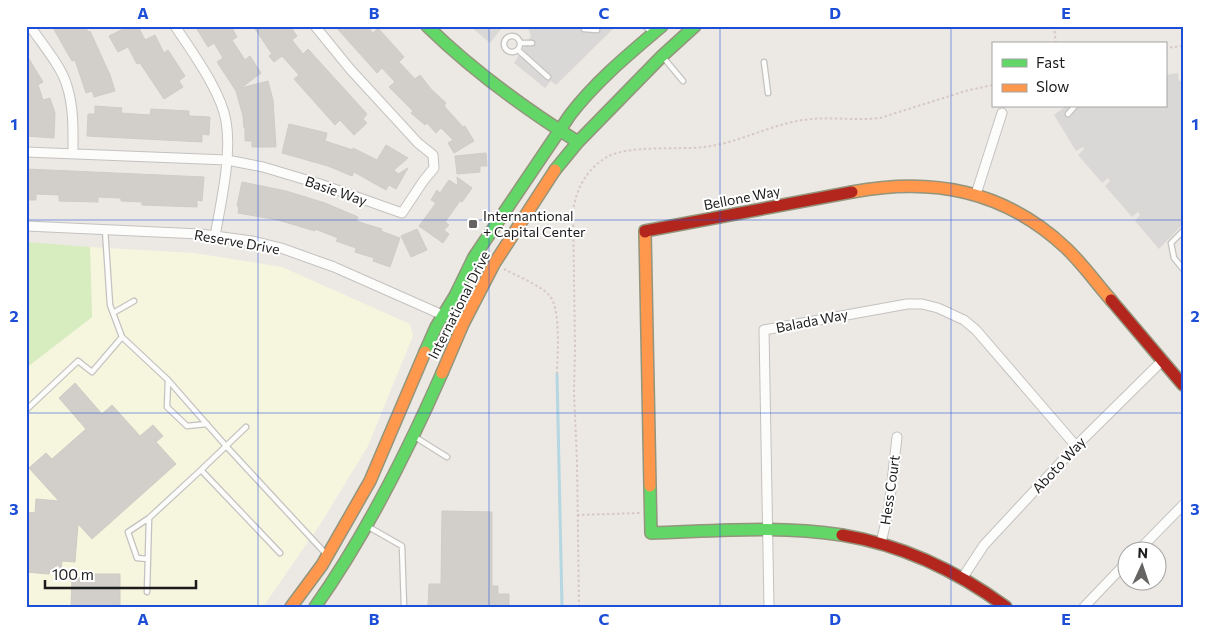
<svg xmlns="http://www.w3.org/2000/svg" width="1209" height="633" font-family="Commissioner,sans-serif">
  <rect width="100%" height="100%" fill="#ece9e4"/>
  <!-- residential -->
  <path fill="#dad8d6" d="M 470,26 L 500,26 L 502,28 L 490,43 Z
    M 531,26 L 616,26 L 556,85 L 551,81 L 545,88 L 514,63 L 531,36 L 528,28 Z
    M 1178,73 L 1179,81 L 1183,80 L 1183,224 L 1159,249 L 1135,221 L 1140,215 L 1138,212 L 1132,217 L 1105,186 L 1110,181 L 1108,178 L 1102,183 L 1078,155 L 1084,149 L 1083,147 L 1076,151 L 1054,115 L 1066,106 L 1165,106 L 1165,75 Z"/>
  <!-- education -->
  <path fill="#f6f5de" d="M 90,247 L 194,253 L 282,267 L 410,324 L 413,336 L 368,446 L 321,523 L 263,607 L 26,607 L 26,368 L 92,317 Z"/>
  <!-- grass -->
  <path fill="#d7ecbf" d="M 26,242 L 90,247 L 92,317 L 26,368 Z"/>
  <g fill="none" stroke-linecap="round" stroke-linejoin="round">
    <!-- stream -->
    <path stroke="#b4d7e2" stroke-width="3" d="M 557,374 L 562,607"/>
  </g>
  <!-- building -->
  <path fill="#d2cfcb" stroke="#cfcbc5" d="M 52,26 L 85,26 L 88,32 L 90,31 L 110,75 L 115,91 L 94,97 L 92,91 L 86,93 L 75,60 L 72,61 Z
    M 129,26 L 138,26 L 145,40 L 155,35 L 164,53 L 168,50 L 185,76 L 179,81 L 183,87 L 164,99 L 140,63 L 137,64 L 128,47 L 118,52 L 109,36 Z
    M 195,26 L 231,26 L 237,37 L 232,40 L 245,60 L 250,56 L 261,73 L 241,88 L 268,81 L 273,100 L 276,147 L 252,147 L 252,141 L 245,141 L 245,128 L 244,128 L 243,116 L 236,91 L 217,62 L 223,58 L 214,43 L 208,47 Z
    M 253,26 L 290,26 L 297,36 L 292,40 L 303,54 L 308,49 L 358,104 L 367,114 L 363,119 L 367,123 L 354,135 L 340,120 L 335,125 L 294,79 L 299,75 L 282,56 L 274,62 L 269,56 L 272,54 Z
    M 335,26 L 367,26 L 373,33 L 378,28 L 404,57 L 399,62 L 415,79 L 420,75 L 431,89 L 446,103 L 444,106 L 463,127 L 465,126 L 474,141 L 454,153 L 448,143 L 453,140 L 441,128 L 436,133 L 427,123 L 425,125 L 411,113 L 413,111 L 389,87 L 395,82 L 382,68 L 377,73 Z
    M 26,54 L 43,82 L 38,85 L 43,100 L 50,98 L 55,113 L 54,138 L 26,136 Z
    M 95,106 L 122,108 L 121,113 L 150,115 L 151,109 L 189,111 L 189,116 L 210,117 L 209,135 L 202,134 L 202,142 L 87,136 L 88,114 L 95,114 Z
    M 289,124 L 327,133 L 325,141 L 353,150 L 353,148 L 377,160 L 386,145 L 408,158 L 394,170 L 398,174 L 408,168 L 396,189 L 389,185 L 386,190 L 354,172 L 352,176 L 328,166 L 282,153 Z
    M 486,153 L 487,166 L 480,166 L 480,172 L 457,174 L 455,156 Z
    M 26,169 L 204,177 L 202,201 L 197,200 L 197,207 L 142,205 L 142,202 L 121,201 L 121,198 L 98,197 L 98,202 L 59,201 L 59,195 L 36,194 L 36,200 L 26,200 Z
    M 457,177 L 472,188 L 462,202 L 460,201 L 445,222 L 449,225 L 444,230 L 449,234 L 443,243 L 419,226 L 436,203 L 431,200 L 437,190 L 440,193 L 449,180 L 458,186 Z
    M 242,182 L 286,191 L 325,203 L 358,217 L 356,221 L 382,229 L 381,231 L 400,238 L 390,267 L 373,261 L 374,258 L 355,252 L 356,248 L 336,241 L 338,238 L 315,229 L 315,231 L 278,220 L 238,213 L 239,206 L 237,206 Z
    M 417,229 L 427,250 L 411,257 L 401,236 Z
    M 75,383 L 102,414 L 112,405 L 140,436 L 153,425 L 163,436 L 156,442 L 176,464 L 92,539 L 78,524 L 75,562 L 62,561 L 61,571 L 50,570 L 49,574 L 26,572 L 26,512 L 35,513 L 36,499 L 59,501 L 29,468 L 46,453 L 52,459 L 86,429 L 59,398 Z
    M 442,511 L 492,512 L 492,586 L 498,586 L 498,594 L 509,594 L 509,607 L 428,607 L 429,584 L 441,584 Z
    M 87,574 L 120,574 L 120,607 L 71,607 L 72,578 L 87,578 Z"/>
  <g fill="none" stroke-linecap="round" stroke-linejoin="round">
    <!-- lane casing -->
    <g stroke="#c4c2c0" stroke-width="7">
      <path id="lane" d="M 645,26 L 652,33
        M 584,29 L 597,30
        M504 44a8 8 0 1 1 16 0a8 8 0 1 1-16 0Z
        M 520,43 L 532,43
        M 518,50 L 548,77
        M 663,57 L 683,81
        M 764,62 L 768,93
        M 1068,114 L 1075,106
        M 1183,231 L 1171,243 L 1174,258 L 1183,269
        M 113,313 L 134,301
        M 122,337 L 168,380 L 226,446 L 326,554
        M 168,380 L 167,407 L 187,426 L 207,424
        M 26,410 L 78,361 L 92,372 L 122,337 L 110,305 L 105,229
        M 415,437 L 447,457
        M 201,470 L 246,427
        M 367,526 L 402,546 L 404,607
        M 148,559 L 137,558 L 128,532 L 149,518
        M 147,592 L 149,518 L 201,470 L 280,553
        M 26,606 L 27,607"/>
    </g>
    <!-- street casing -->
    <g stroke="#c4c2c0" stroke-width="11">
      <path id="street" d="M 30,26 C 42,44 62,67 67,86 C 74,108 73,131 73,153
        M 175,26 C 192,52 221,91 226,121 C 232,155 221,202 215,236
        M 26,152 L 227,160 L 263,167 L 320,184 L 402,213 L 424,180 L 434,168 L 433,155 L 418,143 L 350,69 L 315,26
        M 976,194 L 1002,113
        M 26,226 L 200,234 L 252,241 L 281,248 L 334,267 L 463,324
        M 881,543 L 889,508 L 897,437
        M 1139,550 L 1183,505
        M 963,577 L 984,545 L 1076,446 L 1163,360
        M 769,607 L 764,330 L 907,304 L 922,304 L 938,308 L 964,320 L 976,330 L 1076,446
        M 1084,607 L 1126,563"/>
    </g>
    <!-- fast casing -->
    <g stroke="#93957c" stroke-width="14">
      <path id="fast" d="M 427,26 C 473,71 524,108 578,142
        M 555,170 L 578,142 L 662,56 L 695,26
        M 425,352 L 436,327 L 455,296 L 474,257 L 570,115 C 596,81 629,54 662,26
        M 650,486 L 651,533 C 715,531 779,525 842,535
        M 315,607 C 366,535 406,455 442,373"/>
    </g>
    <!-- slow casing -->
    <g stroke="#93957c" stroke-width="14">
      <path id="slow" d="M 852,192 C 933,177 1004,190 1066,248 C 1082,263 1096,283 1111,300
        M 645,232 L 650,486
        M 442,373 L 463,324 L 494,264 L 555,170
        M 291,607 L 322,565 L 370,481 L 425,352"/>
    </g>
    <!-- jam casing -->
    <g stroke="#93957c" stroke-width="14">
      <path id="jam" d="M 645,232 L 645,231 L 852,192
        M 1111,300 L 1183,385
        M 842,535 C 903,545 957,571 1006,607"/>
    </g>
    <!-- path -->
    <path stroke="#d7c8c3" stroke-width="2" stroke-dasharray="2.5 2.5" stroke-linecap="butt" d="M 1054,26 L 1056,44
      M 1165,48 L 1183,46
      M 504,269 C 517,276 538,284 548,294 C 562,306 557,356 557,374
      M 577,515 L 640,513
      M 579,607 L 577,461 L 574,394 L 575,347 L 573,211 C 576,188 588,167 609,156 C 631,145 678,150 704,147 C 739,143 769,125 803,120 C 829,116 854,121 880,118 L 969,90 L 993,85"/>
    <!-- lane -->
    <use href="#lane" stroke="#fcfcfb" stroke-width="4.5"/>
    <!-- street -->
    <use href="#street" stroke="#fcfcfb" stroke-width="9"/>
    <!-- fast -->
    <use href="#fast" stroke="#63d668" stroke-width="11"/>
    <!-- slow -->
    <use href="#slow" stroke="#ff974d" stroke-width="11"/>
    <!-- jam -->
    <use href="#jam" stroke="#b3261e" stroke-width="11"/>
  </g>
  <!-- grid -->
  <path fill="none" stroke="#1d4ed8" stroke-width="1" stroke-opacity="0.55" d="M 258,26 L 258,607M 489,26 L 489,607M 720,26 L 720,607M 951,26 L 951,607M 26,220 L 1183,220M 26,413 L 1183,413"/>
  <!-- markers -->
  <rect fill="#656462" stroke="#fff" stroke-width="2" x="468" y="219" width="10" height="10" rx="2.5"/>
  <g text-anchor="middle" stroke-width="4" stroke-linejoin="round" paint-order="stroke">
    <!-- street labels -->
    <g font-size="14" fill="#1c1c1c" stroke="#fff">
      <text transform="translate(336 191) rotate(19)" y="5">Basie Way</text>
      <text transform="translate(742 198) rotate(-11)" y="5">Bellone Way</text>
      <text transform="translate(237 242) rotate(10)" y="5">Reserve Drive</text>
      <text transform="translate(459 305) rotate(-63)" y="5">International Drive</text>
      <text transform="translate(812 321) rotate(-11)" y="5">Balada Way</text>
      <text transform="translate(1059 465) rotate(-47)" y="5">Aboto Way</text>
      <text transform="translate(890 490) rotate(-82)" y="5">Hess Court</text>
    </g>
    <!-- poi labels -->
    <g font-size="14" fill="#1c1c1c" stroke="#fff" text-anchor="start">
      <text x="483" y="221">Internantional<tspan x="483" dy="16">+ Capital Center</tspan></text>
    </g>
  </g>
  <!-- border -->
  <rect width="1209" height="633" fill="none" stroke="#ffffff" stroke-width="55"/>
  <!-- legend -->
  <rect x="992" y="42" width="175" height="65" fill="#ffffff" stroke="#a4a4a4"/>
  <rect x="1002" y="59" width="25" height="8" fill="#63d668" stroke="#a4a4a4"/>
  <text x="1036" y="68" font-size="15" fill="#1c1c1c">Fast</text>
  <rect x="1002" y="84" width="25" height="8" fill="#ff974d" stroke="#a4a4a4"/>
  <text x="1036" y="92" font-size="15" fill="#1c1c1c">Slow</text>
  <!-- north arrow -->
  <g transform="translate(1142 566) rotate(3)"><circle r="24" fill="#ffffff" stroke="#a4a4a4"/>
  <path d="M0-4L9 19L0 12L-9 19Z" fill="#656462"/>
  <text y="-8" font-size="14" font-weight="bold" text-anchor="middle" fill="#1c1c1c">N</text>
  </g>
  <!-- scale -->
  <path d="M45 580v8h151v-8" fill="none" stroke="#1c1c1c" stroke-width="2.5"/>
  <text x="52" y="580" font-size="15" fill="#1c1c1c" stroke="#ffffff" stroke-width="4" paint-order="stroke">100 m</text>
  <rect x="28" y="28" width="1154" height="578" fill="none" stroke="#1d4ed8" stroke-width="2"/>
  <g font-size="16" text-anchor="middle" font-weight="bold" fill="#1d4ed8">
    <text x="143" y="19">A</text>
    <text x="374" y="19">B</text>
    <text x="604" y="19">C</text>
    <text x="835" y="19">D</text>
    <text x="1066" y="19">E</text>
    <text x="14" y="130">1</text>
    <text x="1195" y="130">1</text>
    <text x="14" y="322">2</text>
    <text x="1195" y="322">2</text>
    <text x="14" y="515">3</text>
    <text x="1195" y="515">3</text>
    <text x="143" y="625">A</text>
    <text x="374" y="625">B</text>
    <text x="604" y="625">C</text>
    <text x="835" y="625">D</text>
    <text x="1066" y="625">E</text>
  </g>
</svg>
